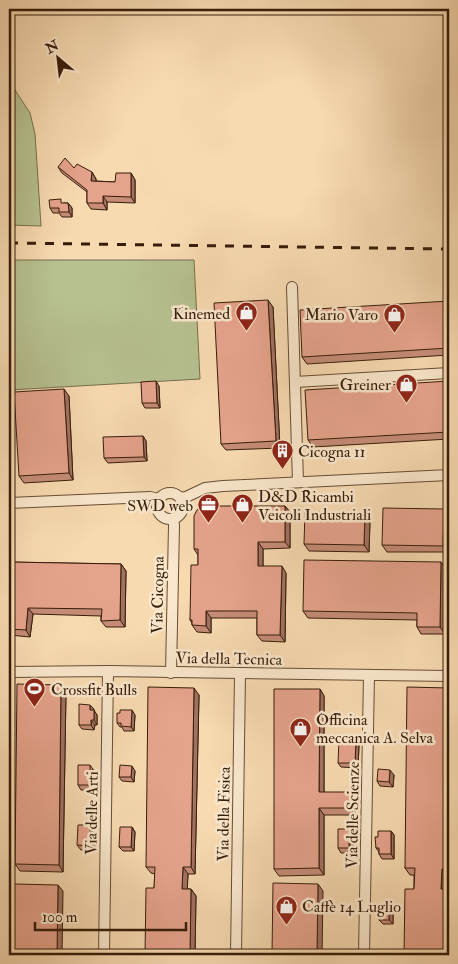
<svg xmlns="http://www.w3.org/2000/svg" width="458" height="964" font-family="'IM FELL Double Pica',serif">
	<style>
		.green { fill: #b7c190; stroke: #766f4d }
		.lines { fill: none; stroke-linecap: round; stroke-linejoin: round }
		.minor-casing { stroke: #664c34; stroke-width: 12 }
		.minor { stroke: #fae7cc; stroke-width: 10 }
		.rail { stroke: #361d0a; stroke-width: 3; stroke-dasharray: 9 9; stroke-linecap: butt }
		.wall { fill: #c68c78; stroke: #361d0a }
		.shaded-wall { fill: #a17262; stroke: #361d0a }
		.building { fill: #e6a38c; stroke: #361d0a }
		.labels { text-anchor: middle; stroke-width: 5; stroke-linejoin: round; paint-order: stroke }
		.poi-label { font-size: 16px; fill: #361d0a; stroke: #fae7cc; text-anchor: start }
		.street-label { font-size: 16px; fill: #361d0a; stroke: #fae7cc }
	</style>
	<rect width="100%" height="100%" fill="#f8dab1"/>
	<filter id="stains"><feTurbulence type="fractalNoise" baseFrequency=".004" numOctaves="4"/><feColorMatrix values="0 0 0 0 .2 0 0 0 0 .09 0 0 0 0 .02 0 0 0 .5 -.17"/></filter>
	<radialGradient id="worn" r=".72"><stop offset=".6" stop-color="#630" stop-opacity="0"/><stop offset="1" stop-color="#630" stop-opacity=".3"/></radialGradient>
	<g class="green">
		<path d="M9,81l21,32 5,21 6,92 -32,-1z"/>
		<path d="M9,260h185l6,119 -191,11z"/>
	</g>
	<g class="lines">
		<defs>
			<g id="minor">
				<path d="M292,287l6,195"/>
				<path d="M295,382l154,-9"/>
				<circle cx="170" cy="506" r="13"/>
				<path d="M180,498l6,-1 19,-9 18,-2 226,-11"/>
				<path d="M9,503l141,-6 9,2"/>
				<path d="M9,672l99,-1 341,5"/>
				<path d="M171,673l3,-148 -1,-7"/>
				<path d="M104,955l4,-284"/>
				<path d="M236,955l4,-281"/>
				<path d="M364,955l5,-280"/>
			</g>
		</defs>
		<use href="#minor" class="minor-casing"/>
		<use href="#minor" class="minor"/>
		<path class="rail" d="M9,243l440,6"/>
	</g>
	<g class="wall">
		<path d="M58,167l16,1 18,4 4,7v2l19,1 16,-9 4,7v23l-28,-1v8l-16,-1 -4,-6v-11l-25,-19z"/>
		<path d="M64,203h4l4,5v9h-10l-3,-4h-6l-3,-5z"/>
		<path d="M449,301v54l-142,9 -5,-7z"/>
		<path d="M273,307l7,141 -54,2 -5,-6z"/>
		<path d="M449,381v58l-136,8 -5,-7z"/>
		<path d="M159,386l1,22h-15l-3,-5z"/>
		<path d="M69,396l4,84 -49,3 -5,-7z"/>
		<path d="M143,436l3,5 1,20 -39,2 -4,-5z"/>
		<path d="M285,506l5,6v36l-27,1v17l23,7 -1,69 -23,-1 -5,-6v-17h-46v15l-14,-1 -5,-7v-2l-2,-3 8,-55v-10l-4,-6z"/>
		<path d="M449,516l-1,36h-61l-5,-7z"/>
		<path d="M370,520l-1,32 -60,-1 -5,-7z"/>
		<path d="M9,562l112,2 5,7 -1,56h-19l-5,-6v-5l-68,-2 -3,23 -21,-2z"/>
		<path d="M441,562l5,7 -1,65h-24l-4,-7v-7l-109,-2 -5,-7z"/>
		<path d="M61,685l5,7 -3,180 -43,-1 -5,-7z"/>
		<path d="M449,688v188h-3v13h-32v-14h-4l-5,-7z"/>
		<path d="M320,689l4,7v96l32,7 -1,16h-31v60l-45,1 -5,-7z"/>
		<path d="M199,695l-4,179h-7l-1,15h4l5,7 -1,59h-50l9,-67 1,-14 -4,-1 -5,-6z"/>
		<path d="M90,705l7,10v10h-2l-1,5 -12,-1 -3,-4z"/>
		<path d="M135,715l-1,16h-10l-2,-4h-2l-3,-4z"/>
		<path d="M356,740l3,5 -1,23 -17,-1 -3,-4z"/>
		<path d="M90,765l7,10v11h-4v4h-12l-3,-5z"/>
		<path d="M135,771l-1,11 -12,-1 -3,-4z"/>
		<path d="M394,775l-1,12 -13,-1 -3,-5z"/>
		<path d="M132,827l3,5 -1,19h-11l-4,-4z"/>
		<path d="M94,830l-1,2 3,4v10h-2v4h-13l-4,-5z"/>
		<path d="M391,831l3,4v24h-12l-3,-5v-2l-3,-4 2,-11z"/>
		<path d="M352,834l3,14h-3v5h-11l-3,-5z"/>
		<path d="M393,913v11h-10l-4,-4z"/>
	</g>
	<g class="shaded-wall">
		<path d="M92,172l4,7 -1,8 -4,-6z"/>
		<path d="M131,173l4,7v23l-4,-6z"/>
		<path d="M103,196l4,6v8l-4,-7z"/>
		<path d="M68,203l4,5v9l-3,-5z"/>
		<path d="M268,300l5,7 7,141 -4,-7z"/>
		<path d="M156,381l3,5 1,22 -3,-5z"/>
		<path d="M64,389l5,7 4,84 -4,-7z"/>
		<path d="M143,436l3,5 1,20 -3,-4z"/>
		<path d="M285,506l5,6v36l-5,-6z"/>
		<path d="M444,509l5,7 -1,36 -5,-6z"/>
		<path d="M365,513l5,7 -1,32 -5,-7z"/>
		<path d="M258,542l5,7v24l-5,-7z"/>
		<path d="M441,562l5,7 -1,65 -5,-7z"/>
		<path d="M121,564l5,7 -1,56 -5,-7z"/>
		<path d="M282,566l4,7 -1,69 -5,-7z"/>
		<path d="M28,608l5,6 -3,23 -4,-7z"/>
		<path d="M206,611l5,7v15l-5,-7z"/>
		<path d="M61,685l5,7 -3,180 -4,-7z"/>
		<path d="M194,688l5,7 -4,179 -4,-7z"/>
		<path d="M320,689l4,7v103l-5,-7z"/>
		<path d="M90,705l4,4v6l-4,-5z"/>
		<path d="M94,710l3,5v10l-3,-5z"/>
		<path d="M132,710l3,5 -1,16 -3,-4z"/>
		<path d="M91,720l4,5 -1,5 -3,-5z"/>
		<path d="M356,740l3,5 -1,23 -3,-5z"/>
		<path d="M132,766l3,5 -1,11 -3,-5z"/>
		<path d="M94,770l3,5v11l-4,-5z"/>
		<path d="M390,770l4,5 -1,12 -4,-5z"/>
		<path d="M90,781l3,5v4l-3,-5z"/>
		<path d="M351,792l5,7 -1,16 -4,-7z"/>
		<path d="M319,808l5,7v60l-5,-7z"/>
		<path d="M90,825l6,11v10l-4,-5 -2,-10z"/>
		<path d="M132,827l3,5 -1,19 -3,-4z"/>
		<path d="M349,829l3,5 3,14 -4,-5z"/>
		<path d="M391,831l3,4v24l-3,-5z"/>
		<path d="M90,841l4,5v4l-4,-4z"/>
		<path d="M349,843l3,5v5l-3,-5z"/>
		<path d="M183,867l5,7 -1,22 -5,-7z"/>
		<path d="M442,869l4,7v20l-5,-7z"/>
		<path d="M318,884l5,7 -1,64h-5z"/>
		<path d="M58,885l5,6 -1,64h-5z"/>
		<path d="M191,889l5,7 -1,59h-5z"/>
		<path d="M389,909l4,4v11l-4,-4z"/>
	</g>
	<g class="building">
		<path d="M65,158l9,10 3,-4 15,8 -1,9 24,1 1,-9h15v24l-28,-1v7h-16v-13l-29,-23z"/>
		<path d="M61,199v4h7l1,9h-10v-4h-9l-1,-8z"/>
		<path d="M268,300l8,141 -55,3 -7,-141z"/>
		<path d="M449,301v47l-147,9 -2,-47z"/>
		<path d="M156,381l1,22h-15l-1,-21z"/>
		<path d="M449,381v51l-141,8 -3,-50z"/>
		<path d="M64,389l5,84 -50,3 -5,-84z"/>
		<path d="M143,436l1,21 -40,1 -1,-21z"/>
		<path d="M208,506h77v36h-27v24h24l-2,69h-23v-24h-51v15l-14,-1v-5h-2l1,-55h7v-16h-4v-33l3,-6 4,-3z"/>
		<path d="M383,508l61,1 -1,37 -61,-1z"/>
		<path d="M305,512l60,1 -1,32 -60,-1z"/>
		<path d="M304,560l137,2 -1,65h-23v-14l-114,-2z"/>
		<path d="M9,562l112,2 -1,56 -19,1 1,-12 -74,-1 -2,22 -17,-1z"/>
		<path d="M17,684l44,1 -2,180 -44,-1z"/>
		<path d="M148,687l46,1 -3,179h-8l-1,22h9l-1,66h-45l1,-67h8l1,-21h-9z"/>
		<path d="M407,687l42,1v181h-7l-1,20h8v66h-45l1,-66h9l1,-21h-10z"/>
		<path d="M274,689h46l-1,103h32v16h-32v60l-45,1z"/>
		<path d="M79,704l11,1v5h4v10h-3v5h-12z"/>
		<path d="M120,710h12l-1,17 -10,-1v-3h-4v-10h3z"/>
		<path d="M339,740h17l-1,23h-17z"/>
		<path d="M78,765h12v5h4l-1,11h-3v4h-12z"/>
		<path d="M120,765l12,1 -1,11h-12z"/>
		<path d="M378,769l12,1 -1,12 -12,-1z"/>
		<path d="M78,825h12v6h3l-1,10h-2v5l-13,-1z"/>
		<path d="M120,827h12l-1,20h-12z"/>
		<path d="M338,829h11l2,14h-2v5h-11z"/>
		<path d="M378,831h13v23h-12v-6h-3l-1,-11h3z"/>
		<path d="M273,883l45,1 -1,71h-45z"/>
		<path d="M14,884l44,1 -1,70h-44z"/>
		<path d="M379,908l10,1v11h-10z"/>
	</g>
	<defs>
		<symbol id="shop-pin" viewBox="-11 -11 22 30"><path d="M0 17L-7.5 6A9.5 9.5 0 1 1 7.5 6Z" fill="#8f2418" stroke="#fae7cc"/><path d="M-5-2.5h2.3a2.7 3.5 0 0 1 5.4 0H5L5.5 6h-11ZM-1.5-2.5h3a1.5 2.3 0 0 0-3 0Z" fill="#fff"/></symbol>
		<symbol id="building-pin" viewBox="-11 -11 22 30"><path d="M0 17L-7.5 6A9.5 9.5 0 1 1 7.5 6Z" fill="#8f2418" stroke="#fae7cc"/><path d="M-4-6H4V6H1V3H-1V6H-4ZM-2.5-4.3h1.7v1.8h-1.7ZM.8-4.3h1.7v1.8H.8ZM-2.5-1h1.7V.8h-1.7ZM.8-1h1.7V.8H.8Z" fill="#fff"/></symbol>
		<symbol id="office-pin" viewBox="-11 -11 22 30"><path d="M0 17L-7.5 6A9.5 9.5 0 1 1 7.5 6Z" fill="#8f2418" stroke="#fae7cc"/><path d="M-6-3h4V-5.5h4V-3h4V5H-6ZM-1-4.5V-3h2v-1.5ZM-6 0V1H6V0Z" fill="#fff"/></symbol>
		<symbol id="stadium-pin" viewBox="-11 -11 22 30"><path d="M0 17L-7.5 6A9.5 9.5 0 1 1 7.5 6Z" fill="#8f2418" stroke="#fae7cc"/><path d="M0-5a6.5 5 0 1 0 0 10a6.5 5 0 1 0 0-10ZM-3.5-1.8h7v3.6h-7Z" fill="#fff"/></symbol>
	</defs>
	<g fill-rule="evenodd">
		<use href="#shop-pin" x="234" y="300" width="25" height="34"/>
		<use href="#shop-pin" x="382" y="302" width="25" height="34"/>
		<use href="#shop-pin" x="394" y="372" width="25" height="34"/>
		<use href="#building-pin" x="270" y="438" width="25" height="34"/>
		<use href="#office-pin" x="196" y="492" width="25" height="34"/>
		<use href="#shop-pin" x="230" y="492" width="25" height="34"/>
		<use href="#stadium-pin" x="22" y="676" width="25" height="34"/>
		<use href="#shop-pin" x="288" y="716" width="25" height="34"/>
		<use href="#shop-pin" x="274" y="894" width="25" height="34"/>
	</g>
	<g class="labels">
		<g class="poi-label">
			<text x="230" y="319" text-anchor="end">Kinemed</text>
			<text x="378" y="320" text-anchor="end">Mario Varo</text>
			<text x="391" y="390" text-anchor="end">Greiner</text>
			<text x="298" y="457">Cicogna 11</text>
			<text x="258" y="502">D&amp;D Ricambi<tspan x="258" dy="18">Veicoli Industriali</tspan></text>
			<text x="193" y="511" text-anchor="end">SWD web</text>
			<text x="51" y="695">Crossfit Bulls</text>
			<text x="316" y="725">Officina<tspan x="316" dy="18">meccanica A. Selva</tspan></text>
			<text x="302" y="912">Caffè 14 Luglio</text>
		</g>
		<g class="street-label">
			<text transform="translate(157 595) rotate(-89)" y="6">Via Cicogna</text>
			<text transform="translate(229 658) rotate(1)" y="6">Via della Tecnica</text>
			<text transform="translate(91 813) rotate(-89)" y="6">Via delle Arti</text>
			<text transform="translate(223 814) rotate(-89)" y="6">Via della Fisica</text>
			<text transform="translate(352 815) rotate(-89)" y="6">Via delle Scienze</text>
		</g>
	</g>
	<rect width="458" height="964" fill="none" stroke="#f8dab1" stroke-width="30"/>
	<rect x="10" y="10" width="438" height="944" fill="none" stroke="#361d0a" stroke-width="2.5"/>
	<rect x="15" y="15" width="428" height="934" fill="none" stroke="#361d0a"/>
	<g transform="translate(58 58) rotate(332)" stroke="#fae7cc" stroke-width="4" paint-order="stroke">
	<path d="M0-4L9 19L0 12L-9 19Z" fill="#361d0a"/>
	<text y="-8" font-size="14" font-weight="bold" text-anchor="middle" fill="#361d0a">N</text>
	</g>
	<path d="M35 922v8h151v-8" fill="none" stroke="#361d0a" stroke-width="2.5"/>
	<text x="42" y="922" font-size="15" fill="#361d0a" stroke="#fae7cc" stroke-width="4" paint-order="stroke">100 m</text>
	<rect width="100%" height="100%" filter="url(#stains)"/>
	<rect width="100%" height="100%" fill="url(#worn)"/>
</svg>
